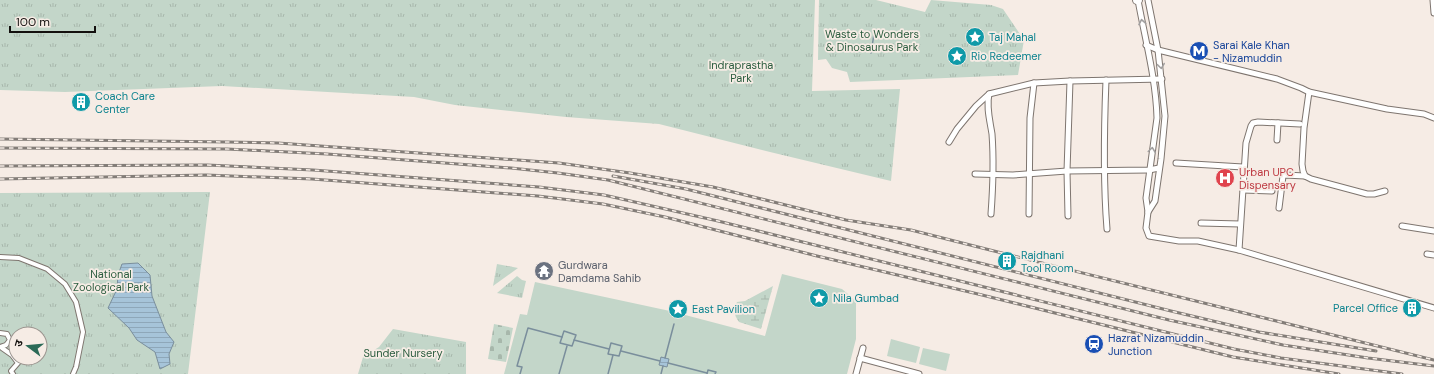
<svg xmlns="http://www.w3.org/2000/svg" width="1434" height="374" font-family="'DM Sans','Noto Sans Devanagari',sans-serif">
	<style>
		.green { fill: #c3d6c9 }
		.wetland { fill: url(#wetland-marsh) }
		.cemetery { fill: url(#cemetery-stones) }
		.park { fill: url(#park-tufts); fill-rule: evenodd }
		.water { fill: url(#water-rules); stroke: #7a8e9c }
		.lines { fill: none; stroke-linecap: round; stroke-linejoin: round }
		.stream { stroke: #7a8e9c; stroke-width: 1.5 }
		.pedestrian-casing { stroke: #7e756f; stroke-width: 6 }
		.minor-casing { stroke: #7e756f; stroke-width: 7 }
		.primary-casing { stroke: #7e756f; stroke-width: 10 }
		.pedestrian { stroke: #fff; stroke-width: 4 }
		.minor { stroke: #fff; stroke-width: 5 }
		.primary { stroke: #fff; stroke-width: 8 }
		.rail-casing { stroke: #837d78; stroke-width: 3 }
		.rail { stroke: #f6ece5; stroke-width: 1.5; stroke-dasharray: 4.5; stroke-linecap: butt }
		.oneway { stroke: #a19f9f }
		.labels { text-anchor: middle; stroke-width: 3.5; stroke-linejoin: round; paint-order: stroke }
		.park-label { font-size: 11px; fill: #2a5c3e; stroke: #f6ece5 }
		.culture-label { font-size: 11px; fill: #0d838f; stroke: #f6ece5; text-anchor: start }
		.transit-label { font-size: 11px; fill: #164399; stroke: #f6ece5; text-anchor: start }
		.health-label { font-size: 11px; fill: #be3a42; stroke: #f6ece5; text-anchor: start }
		.worship-label { font-size: 11px; fill: #5b616d; stroke: #f6ece5; text-anchor: start }
	</style>
	<defs>
		<pattern id="wetland-marsh" width="20" height="14" patternUnits="userSpaceOnUse"><rect width="20" height="14" fill="#c3d6c9"/><path d="M1 5h8M5 5V1M11 12h8M15 12V8" fill="none" stroke="#a7b7ab"/></pattern>
		<pattern id="cemetery-stones" width="16" height="16" patternUnits="userSpaceOnUse"><rect width="16" height="16" fill="#c3d6c9"/><path d="M2 7V4a2 2 0 0 1 4 0v3zM10 15v-3a2 2 0 0 1 4 0v3z" fill="#a7b7ab"/></pattern>
		<pattern id="park-tufts" width="24" height="20" patternUnits="userSpaceOnUse"><rect width="24" height="20" fill="#c3d6c9"/><path d="M3 7l-1-3M5 7V3M7 7l1-3M15 17l-1-3M17 17v-4M19 17l1-3" fill="none" stroke="#a7b7ab"/></pattern>
		<pattern id="water-rules" width="6" height="5" patternUnits="userSpaceOnUse"><rect width="6" height="5" fill="#a6c4d9"/><path d="M0 2.5h6" fill="none" stroke="#8ea7b9"/></pattern>
	</defs>
	<rect width="100%" height="100%" fill="#f6ece5"/>
	<g class="green">
		<path d="M782,274l60,15 14,12v38l-9,35h-343l16,-60 7,1 8,-33 135,29 95,25z"/>
		<path d="M891,339l29,8 -4,16 -29,-7z"/>
		<path d="M923,348l27,6 -4,17 -27,-7z"/>
	</g>
	<path class="wetland" d="M773,286l-12,43 -22,-7c-5,-7 -6,-12 -2,-20l8,-1z"/>
	<path class="cemetery" d="M494,324l19,4 -7,34 -18,-3z"/>
	<g class="park">
		<path d="M0,0h815l-3,91 88,-2 -9,92 -121,-29 -111,-28 -93,-7 -111,-12 -41,-8 -192,-11 -157,6 -65,-2z"/>
		<path d="M819,0h57l49,12 6,-12 60,5 12,4 21,31 -6,35 -168,7 -3,-10 -15,-4 -6,-9 -8,1z"/>
		<path d="M210,192l-22,182h-188v-181zM16,334h24v24h-24z"/>
		<path d="M497,264l21,4 -25,18z"/>
		<path d="M517,276l5,4 4,1 -4,17 -25,-5z"/>
		<path d="M393,329l73,13v32h-108l5,-17 16,-10z"/>
	</g>
	<g class="water">
		<path d="M138,263l12,12 2,21 14,36 8,10 -5,12 1,10 -10,5 -5,-17 -18,-12 -8,-12 -21,-20 9,-19 1,-14 4,-11z"/>
		<path d="M661,357l8,2 -2,8 -8,-2z"/>
	</g>
	<g class="lines">
		<g class="stream">
			<path d="M871,53l3,-19"/>
			<path d="M564,331l12,4 -4,11 -12,-3z"/>
			<path d="M574,340l35,9"/>
			<path d="M611,343l11,3 -3,10 -11,-2z"/>
			<path d="M621,351l39,10"/>
			<path d="M665,358l9,-34"/>
			<path d="M668,363l39,10"/>
			<path d="M520,374l2,-7 -5,-1 11,-38 34,9"/>
			<path d="M559,374l8,-28"/>
			<path d="M608,374l5,-19"/>
			<path d="M661,374l2,-8"/>
			<path d="M707,374l1,-4 8,2 -1,2"/>
		</g>
		<defs>
			<g id="pedestrian">
				<path d="M0,257l19,1 28,11 18,15 11,18 7,30 -7,35 -3,7"/>
				<path d="M0,333l7,1 3,6 -4,5 -6,2"/>
				<path d="M2,348l10,7 6,8 -7,8 2,3"/>
			</g>
			<g id="minor">
				<path d="M1138,0c7,39 18,79 19,118l-11,80 2,14 -2,16 3,8 30,5h19l41,9 195,58"/>
				<path d="M1148,0l10,50 7,66 -4,43 -6,42 -7,11"/>
				<path d="M1433,0l1,13"/>
				<path d="M1146,45l12,5 119,29 24,9 8,4 78,17 37,5 10,4"/>
				<path d="M1106,80c-2,50 -3,100 1,149"/>
				<path d="M1309,92l-5,36 -2,36 1,7 2,5 6,3 56,15h7l11,-3"/>
				<path d="M989,94c-3,13 1,27 3,40 2,27 1,53 -1,80"/>
				<path d="M1277,140l1,-17"/>
				<path d="M949,142l8,-13 19,-23 13,-12 45,-11 36,-2 92,-2"/>
				<path d="M1176,163l67,4"/>
				<path d="M975,174l38,1 54,-4 82,-1 10,-2"/>
				<path d="M1243,190l29,1"/>
				<path d="M1279,208l4,-32 2,-1 20,1"/>
				<path d="M1029,214l1,-96 4,-35"/>
				<path d="M1068,216l-1,-45 3,-90"/>
				<path d="M1201,223l39,1"/>
				<path d="M1402,226l32,5"/>
				<path d="M1239,250l7,-107 5,-17 2,-3 5,-1 42,2"/>
				<path d="M1427,254l7,1"/>
				<path d="M860,358l59,16"/>
				<path d="M856,374l7,-26"/>
			</g>
			<path id="primary" d="M1137,0h1"/>
		</defs>
		<use href="#pedestrian" class="pedestrian-casing"/>
		<use href="#minor" class="minor-casing"/>
		<use href="#primary" class="primary-casing"/>
		<use href="#pedestrian" class="pedestrian"/>
		<use href="#minor" class="minor"/>
		<use href="#primary" class="primary"/>
		<defs>
			<g id="rail">
				<path d="M0,139l227,3 51,1 281,20 71,10 83,14 133,33 65,10 79,20 444,110"/>
				<path d="M0,148l227,1 100,5 184,14 47,5 50,7 561,140 114,25 85,13 66,8"/>
				<path d="M0,166l207,-1 106,5 226,17 65,8 114,26 516,128 47,9 121,16"/>
				<path d="M613,176l73,13 485,122 88,21 117,19"/>
				<path d="M0,179l206,-4 106,4 226,17 65,8 62,13 152,39 161,38 255,63 106,17"/>
			</g>
		</defs>
		<use href="#rail" class="rail-casing"/>
		<use href="#rail" class="rail"/>
	</g>
	<defs><path id="oneway-chevron" d="M-2-3.5L2.5 0L-2 3.5" fill="none" stroke-width="1.6" stroke-linecap="round" stroke-linejoin="round"/></defs>
	<g class="oneway">
		<use href="#oneway-chevron" transform="translate(1142 22) rotate(-101)"/>
		<use href="#oneway-chevron" transform="translate(1161 66) rotate(82)"/>
		<use href="#oneway-chevron" transform="translate(1152 150) rotate(-82)"/>
	</g>
	<defs>
		<symbol id="sight-disc" viewBox="-11 -11 22 22"><circle r="9.5" fill="#0f9aa8" stroke="#f6ece5"/><path d="M0-6L1.8-2.2L6-1.7L2.9 1.2L3.7 5.4L0 3.3L-3.7 5.4L-2.9 1.2L-6-1.7L-1.8-2.2Z" fill="#fff"/></symbol>
		<symbol id="metro-disc" viewBox="-11 -11 22 22"><circle r="9.5" fill="#1a4fb4" stroke="#f6ece5"/><path d="M-5.5 5V-5H-3L0 0L3-5H5.5V5H3V-.5L0 4L-3-.5V5Z" fill="#fff"/></symbol>
		<symbol id="building-disc" viewBox="-11 -11 22 22"><circle r="9.5" fill="#0f9aa8" stroke="#f6ece5"/><path d="M-4-6H4V6H1V3H-1V6H-4ZM-2.5-4.3h1.7v1.8h-1.7ZM.8-4.3h1.7v1.8H.8ZM-2.5-1h1.7V.8h-1.7ZM.8-1h1.7V.8H.8Z" fill="#fff"/></symbol>
		<symbol id="hospital-disc" viewBox="-11 -11 22 22"><circle r="9.5" fill="#e0444e" stroke="#f6ece5"/><path d="M-5-5h3v3.5h4V-5h3V5h-3V1.5h-4V5h-3Z" fill="#fff"/></symbol>
		<symbol id="temple-disc" viewBox="-11 -11 22 22"><circle r="9.5" fill="#6b7280" stroke="#f6ece5"/><path d="M0-6L5-2H3V0L6.5 2.5H4V6H1.5V3h-3V6H-4V2.5H-6.5L-3 0V-2H-5Z" fill="#fff"/></symbol>
		<symbol id="station-disc" viewBox="-11 -11 22 22"><circle r="9.5" fill="#1a4fb4" stroke="#f6ece5"/><path d="M-3-6H3Q5-6 5-4V2Q5 4 3 4L4.5 6H3L1.5 4h-3L-3 6H-4.5L-3 4Q-5 4-5 2V-4Q-5-6-3-6ZM-3.5-4v3h7v-3ZM-3.5 1v1.5H-2V1ZM2 1v1.5H3.5V1Z" fill="#fff"/></symbol>
	</defs>
	<g fill-rule="evenodd">
		<use href="#sight-disc" x="964" y="26" width="22" height="22"/>
		<use href="#metro-disc" x="1188" y="40" width="22" height="22"/>
		<use href="#sight-disc" x="946" y="45" width="22" height="22"/>
		<use href="#building-disc" x="70" y="91" width="22" height="22"/>
		<use href="#hospital-disc" x="1214" y="167" width="22" height="22"/>
		<use href="#building-disc" x="996" y="250" width="22" height="22"/>
		<use href="#temple-disc" x="533" y="260" width="22" height="22"/>
		<use href="#sight-disc" x="808" y="287" width="22" height="22"/>
		<use href="#building-disc" x="1401" y="297" width="22" height="22"/>
		<use href="#sight-disc" x="667" y="298" width="22" height="22"/>
		<use href="#station-disc" x="1083" y="333" width="22" height="22"/>
	</g>
	<g class="labels">
		<g class="park-label">
			<text x="872" y="38">Waste to Wonders<tspan x="872" dy="13">&amp; Dinosaurus Park</tspan></text>
			<text x="741" y="69">Indraprastha<tspan x="741" dy="13">Park</tspan></text>
			<text x="111" y="278">National<tspan x="111" dy="13">Zoological Park</tspan></text>
			<text x="403" y="357">Sunder Nursery</text>
		</g>
		<g class="culture-label">
			<text x="989" y="41">Taj Mahal</text>
			<text x="971" y="60">Rio Redeemer</text>
			<text x="95" y="100">Coach Care<tspan x="95" dy="13">Center</tspan></text>
			<text x="1021" y="259">Rajdhani<tspan x="1021" dy="13">Tool Room</tspan></text>
			<text x="833" y="302">Nila Gumbad</text>
			<text x="1398" y="312" text-anchor="end">Parcel Office</text>
			<text x="692" y="313">East Pavilion</text>
		</g>
		<g class="transit-label">
			<text x="1213" y="49">Sarai Kale Khan<tspan x="1213" dy="13">- Nizamuddin</tspan></text>
			<text x="1108" y="342">Hazrat Nizamuddin<tspan x="1108" dy="13">Junction</tspan></text>
		</g>
		<g class="health-label">
			<text x="1239" y="176">Urban UPC<tspan x="1239" dy="13">Dispensary</tspan></text>
		</g>
		<g class="worship-label">
			<text x="558" y="269">Gurdwara<tspan x="558" dy="13">Damdama Sahib</tspan></text>
		</g>
	</g>
	<g transform="translate(28 346) rotate(286)"><circle r="19" fill="#f6ece5" stroke="#9b948f"/>
	<path d="M0-3L7 15L0 10L-7 15Z" fill="#2b6a57"/>
	<text y="-6" font-size="11" font-weight="bold" text-anchor="middle" fill="#13100e">उ</text>
	</g>
	<path d="M10 26v6h85v-6" fill="none" stroke="#13100e" stroke-width="2"/>
	<text x="16" y="26" font-size="12" fill="#13100e" stroke="#f6ece5" stroke-width="3" paint-order="stroke">100 m</text>
</svg>
